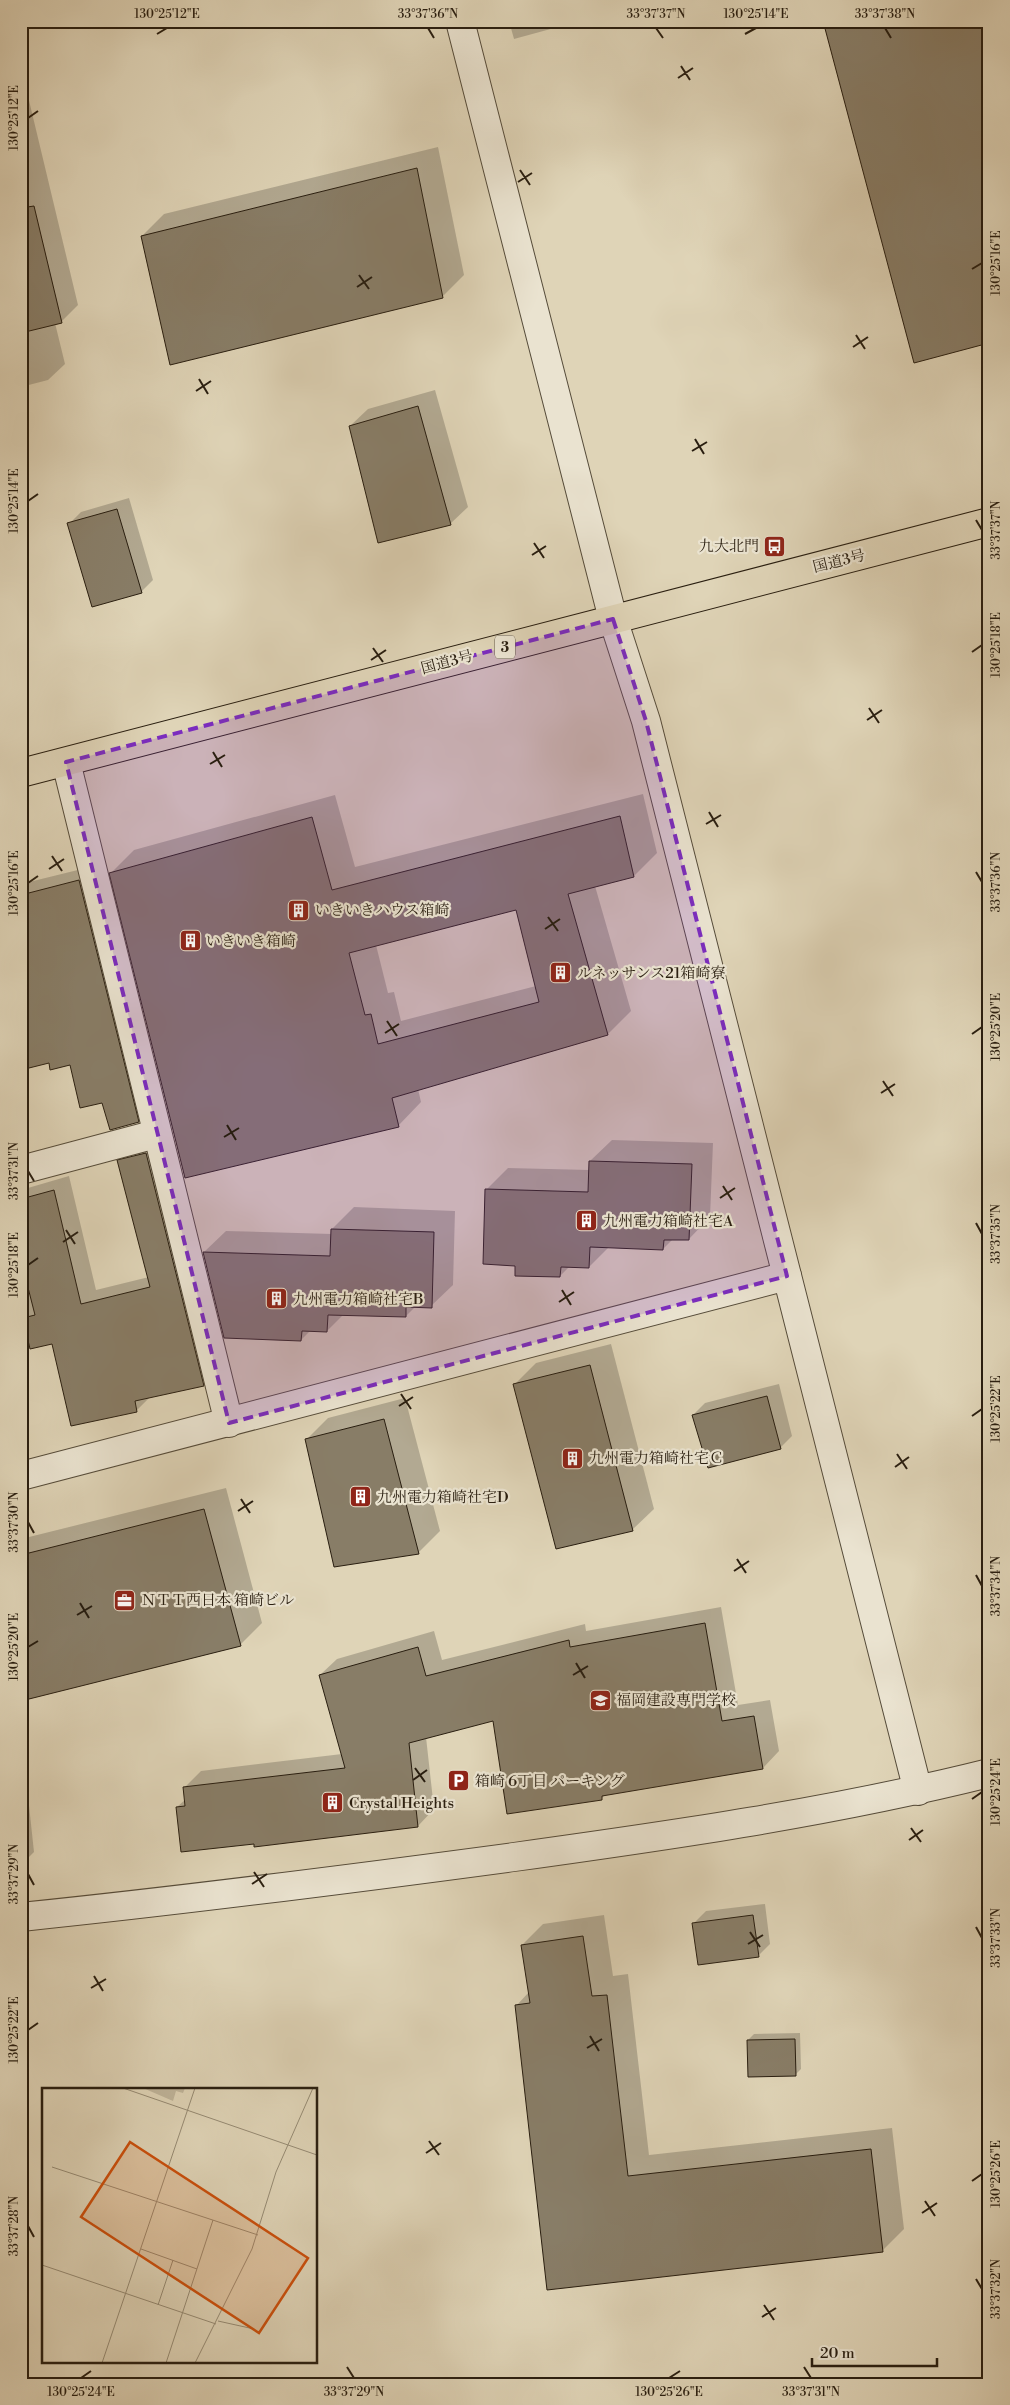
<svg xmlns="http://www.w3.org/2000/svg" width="1010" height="2405" font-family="'Libre Bodoni','Noto Serif JP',serif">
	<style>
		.shadow { fill: #0003; fill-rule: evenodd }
		.building { fill: #887d67; stroke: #291e10; fill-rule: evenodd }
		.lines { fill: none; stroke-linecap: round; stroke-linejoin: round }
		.minor-casing { stroke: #564c3a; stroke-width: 30 }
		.highway-casing { stroke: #291e10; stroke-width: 30 }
		.minor { stroke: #eae3d0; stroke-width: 28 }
		.highway { stroke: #dfd4b7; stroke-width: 28 }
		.marked { fill: #7b2cbf; fill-opacity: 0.2; stroke: #7b2cbf; stroke-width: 4; stroke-dasharray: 10 6; stroke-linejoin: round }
		.ticks { fill: none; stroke: #291e10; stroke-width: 2 }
		.labels { text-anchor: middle; stroke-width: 4.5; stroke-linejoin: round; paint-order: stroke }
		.shield { fill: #eae3d0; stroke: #63594a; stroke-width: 1 }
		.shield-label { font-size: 14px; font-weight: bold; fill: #291e10 }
		.poi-label { font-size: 15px; fill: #291e10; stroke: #eae3d0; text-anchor: start }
		.street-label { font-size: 15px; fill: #291e10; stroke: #eae3d0 }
		.inset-road { fill: none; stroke: #968b74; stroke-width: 1 }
		.view { fill: #cb500d; fill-opacity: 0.15; stroke: #cb500d; stroke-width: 2.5 }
		.inset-edge { fill: none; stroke: #291e10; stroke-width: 2.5 }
		.neatline { fill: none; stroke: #291e10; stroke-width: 2 }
		.ticks-label { font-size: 12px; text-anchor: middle; fill: #291e10 }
	</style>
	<rect width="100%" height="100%" fill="#dfd4b7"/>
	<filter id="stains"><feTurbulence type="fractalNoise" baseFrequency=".004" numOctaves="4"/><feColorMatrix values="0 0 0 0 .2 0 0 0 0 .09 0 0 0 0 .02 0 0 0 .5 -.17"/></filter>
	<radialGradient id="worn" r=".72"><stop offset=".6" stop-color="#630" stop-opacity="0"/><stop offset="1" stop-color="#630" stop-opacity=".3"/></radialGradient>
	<g class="shadow">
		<path d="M509,21h71l-66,18z"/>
		<path d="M21,67l57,238 -17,17 -6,1 10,41 -17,16 -27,7z"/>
		<path d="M438,147l26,128 -22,22 -300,-61 22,-22z"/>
		<path d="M435,390l33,117 -18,17 -100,-98 18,-17z"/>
		<path d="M129,498l24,82 -12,12 -72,-68 12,-12z"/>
		<path d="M643,794l14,59 -23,23 -39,10 36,125 -23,23 -190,55 3,13 -23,24 -287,-253 23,-23 201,-55 20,72zM517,909l19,77 -135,35 -7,-29 -6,1 -12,-48z"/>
		<path d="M94,866l59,240 -15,15 -35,-20 -32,-37 -21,-2 -29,7v-185z"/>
		<path d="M161,1138l57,232 -15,15 -52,11 -14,14 -84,-68 -22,6 -10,-45v-113l48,-14 27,114 53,-13 -30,-116 15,-15z"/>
		<path d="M612,1140l101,3 -3,74 -21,22h-16l-10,10 -54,-2 -20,20 -19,-1 -10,10 -43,-12 -30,-75 21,-21 82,2v-9z"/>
		<path d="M354,1207l101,4 -2,74 -22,21h-15l-10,10 -62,-2 -17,17 -16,-1 -10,10 -97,-88 22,-21 106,3v-5z"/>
		<path d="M611,1344l43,165 -22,21 -117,-146 21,-21z"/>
		<path d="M779,1384l13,52 -12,12 -87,-33 12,-12z"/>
		<path d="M405,1398l35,133 -22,22 -112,-113 22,-22z"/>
		<path d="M226,1488l36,135 -22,22 -219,55v-161z"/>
		<path d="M721,1607l17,98 32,-5 9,51 -16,17 -157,26 -4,4 -107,-78 -69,17 8,72 -16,17 -162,19 -1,-3 -78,-35 9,-8 -2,-11 17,-17 141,-17 -22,-79 17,-16 97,-28 8,29 143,-36 1,7z"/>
		<path d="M28,1796l6,56 -13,13v-68z"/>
		<path d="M765,1904l5,40 -12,12 -64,-33 12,-12z"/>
		<path d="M604,1915l9,61 15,-2 21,181 243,-27 12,101 -21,21 -335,38 -32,-282 13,-14 -7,-47 21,-21z"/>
		<path d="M800,2033l1,36 -6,6 -47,-35 6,-6z"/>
	</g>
	<g class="building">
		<path d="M823,21h166v322l-75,20z"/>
		<path d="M417,168l26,130 -273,67 -29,-129z"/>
		<path d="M34,206l28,117 -41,10v-125z"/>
		<path d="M418,406l33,119 -73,18 -29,-117z"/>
		<path d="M117,509l25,84 -50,14 -25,-84z"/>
		<path d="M620,816l14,61 -66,17 40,141 -216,63 7,29 -214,51 -76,-305 203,-56 20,73zM516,910l23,92 -161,42 -7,-30 -6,1 -16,-62z"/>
		<path d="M79,880l60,242 -29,8 -8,-27 -22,5 -10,-43 -20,5 -1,-7 -28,7v-175z"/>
		<path d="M146,1153l58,233 -69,15 2,11 -66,14 -19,-82 -22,5 -7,-31 12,-3 -14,-55v-61l33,-9 27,114 69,-17 -33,-127z"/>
		<path d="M589,1161l103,3 -3,76h-25l-1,10 -73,-3 -1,21 -28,-1 -1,10 -45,-1v-10l-32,-2 2,-75 103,3z"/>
		<path d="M331,1229l103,3 -2,76 -26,-1v10l-78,-2 -1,17 -25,-1 -1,10 -77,-3 -21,-86 127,4z"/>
		<path d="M590,1365l43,166 -77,18 -43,-165z"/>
		<path d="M767,1396l14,53 -73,19 -16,-53z"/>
		<path d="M384,1419l35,135 -85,13 -29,-128z"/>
		<path d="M204,1509l37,137 -220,55v-146z"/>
		<path d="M705,1623l17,98 32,-5 9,53 -161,27v4l-95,14 -14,-93 -84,22 9,84 -164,20v-3l-73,8 -5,-45 9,-1 -2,-19 162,-19 -26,-93 99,-28 8,29 143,-36 1,7z"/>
		<path d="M753,1915l6,42 -61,8 -6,-42z"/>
		<path d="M583,1936l9,60 15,-1 21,181 243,-27 12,103 -336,38 -32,-285 15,-2 -9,-58z"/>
		<path d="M795,2039l1,37 -48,1 -1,-37z"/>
	</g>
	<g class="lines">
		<defs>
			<g id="minor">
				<path d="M460,21l153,598 33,102 272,1070"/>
				<path d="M66,762l163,661"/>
				<path d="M21,1170l135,-36"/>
				<path d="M21,1476l766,-200"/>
				<path d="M21,1917c165,-17 329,-38 493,-60 159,-22 319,-45 475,-84"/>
			</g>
			<path id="highway" d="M21,773l968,-251"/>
		</defs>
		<use href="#minor" class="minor-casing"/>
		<use href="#highway" class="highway-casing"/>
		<use href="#minor" class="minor"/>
		<use href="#highway" class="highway"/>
	</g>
	<path class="marked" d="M613,619l33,102 141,555 -558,147 -163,-661z"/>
	<path class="ticks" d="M428,28l6,10M656,28l7,10M885,28l6,10M157,34l10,-6M745,34l11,-6M681,66l9,14M678,78l15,-10M28,118l10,-7M520,170l10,15M518,182l14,-9M972,269l10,-6M359,275l10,14M357,287l15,-10M856,335l9,14M853,347l15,-10M199,379l9,15M196,391l15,-10M695,439l9,15M692,451l15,-9M28,501l10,-7M976,520l6,10M534,543l10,15M532,555l14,-9M373,648l10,14M972,652l10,-7M371,660l15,-10M869,708l10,15M867,720l15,-10M213,752l9,15M210,764l15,-9M709,812l9,15M706,824l15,-9M52,856l10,15M49,869l15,-10M976,872l6,10M28,883l10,-7M548,917l10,14M545,929l15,-10M387,1021l10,15M385,1033l14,-9M972,1034l10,-7M883,1081l10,15M881,1093l14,-9M227,1125l9,15M224,1137l15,-9M28,1171l6,10M723,1186l9,14M720,1198l15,-10M976,1223l6,11M66,1230l9,14M63,1242l15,-10M28,1265l10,-7M562,1290l9,15M559,1302l15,-10M401,1394l10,15M399,1406l14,-9M972,1416l10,-7M897,1454l10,15M895,1467l14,-10M241,1499l9,14M238,1511l15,-10M28,1522l6,11M737,1559l9,14M734,1571l15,-10M976,1575l6,11M80,1603l9,15M77,1615l15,-9M28,1647l10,-6M576,1663l9,15M573,1675l15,-9M415,1768l10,14M413,1780l14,-10M972,1799l10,-7M911,1828l10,14M909,1840l14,-10M254,1872l10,15M28,1874l6,11M252,1884l15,-10M976,1927l6,11M750,1932l10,15M748,1944l15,-9M94,1976l9,15M91,1988l15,-9M28,2030l10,-7M590,2036l9,15M587,2048l15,-9M429,2141l10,14M426,2153l15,-10M972,2181l10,-7M925,2201l10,15M922,2213l15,-10M28,2226l6,11M976,2279l6,10M764,2305l10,15M762,2317l14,-9M347,2367l7,11M804,2367l7,11M81,2378l10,-7M669,2378l11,-7"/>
	<defs>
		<symbol id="bus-square" viewBox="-11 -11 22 22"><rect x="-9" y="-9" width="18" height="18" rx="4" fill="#8f2418" stroke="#eae3d0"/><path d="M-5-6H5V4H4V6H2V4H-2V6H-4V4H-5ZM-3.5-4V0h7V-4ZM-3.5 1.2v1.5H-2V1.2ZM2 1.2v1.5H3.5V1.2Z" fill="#fff"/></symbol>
		<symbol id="building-square" viewBox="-11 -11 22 22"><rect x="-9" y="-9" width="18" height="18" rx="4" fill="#8f2418" stroke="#eae3d0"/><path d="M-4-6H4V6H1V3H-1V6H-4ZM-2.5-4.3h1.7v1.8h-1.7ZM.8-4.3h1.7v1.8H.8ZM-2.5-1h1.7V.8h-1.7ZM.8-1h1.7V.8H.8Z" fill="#fff"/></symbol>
		<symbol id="office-square" viewBox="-11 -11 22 22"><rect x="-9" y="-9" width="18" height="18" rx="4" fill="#8f2418" stroke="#eae3d0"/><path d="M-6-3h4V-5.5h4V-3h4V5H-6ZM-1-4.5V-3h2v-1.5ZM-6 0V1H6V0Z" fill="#fff"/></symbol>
		<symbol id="university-square" viewBox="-11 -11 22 22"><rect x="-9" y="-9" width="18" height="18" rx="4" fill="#8f2418" stroke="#eae3d0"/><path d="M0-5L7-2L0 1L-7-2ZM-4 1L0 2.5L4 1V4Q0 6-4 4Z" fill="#fff"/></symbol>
		<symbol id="parking-square" viewBox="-11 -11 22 22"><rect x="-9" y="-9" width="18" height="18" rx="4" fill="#8f2418" stroke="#eae3d0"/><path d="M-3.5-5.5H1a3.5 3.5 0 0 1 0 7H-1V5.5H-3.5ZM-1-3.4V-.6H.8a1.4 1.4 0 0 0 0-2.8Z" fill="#fff"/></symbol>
	</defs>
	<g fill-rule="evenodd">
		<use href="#bus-square" x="762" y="534" width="25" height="25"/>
		<use href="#building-square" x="286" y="898" width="25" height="25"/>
		<use href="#building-square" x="178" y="928" width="25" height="25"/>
		<use href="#building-square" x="548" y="960" width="25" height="25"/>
		<use href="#building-square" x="574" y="1208" width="25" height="25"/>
		<use href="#building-square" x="264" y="1286" width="25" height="25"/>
		<use href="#building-square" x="560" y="1446" width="25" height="25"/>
		<use href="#building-square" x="348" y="1484" width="25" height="25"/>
		<use href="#office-square" x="112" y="1588" width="25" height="25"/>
		<use href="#university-square" x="588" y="1688" width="25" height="25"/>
		<use href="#parking-square" x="446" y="1768" width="25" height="25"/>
		<use href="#building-square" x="320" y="1790" width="25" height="25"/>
	</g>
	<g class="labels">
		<rect class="shield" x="495" y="635.5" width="20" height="23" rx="4"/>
		<g class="shield-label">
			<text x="505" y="652">3</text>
		</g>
		<g class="poi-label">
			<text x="759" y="551" text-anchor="end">九大北門</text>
			<text x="315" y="915">いきいきハウス箱崎</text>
			<text x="206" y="946">いきいき箱崎</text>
			<text x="577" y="978">ルネッサンス21箱崎寮</text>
			<text x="603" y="1226">九州電力箱崎社宅A</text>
			<text x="293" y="1304">九州電力箱崎社宅B</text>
			<text x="589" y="1463">九州電力箱崎社宅Ｃ</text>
			<text x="377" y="1502">九州電力箱崎社宅D</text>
			<text x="141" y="1605">ＮＴＴ西日本 箱崎ビル</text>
			<text x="616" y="1705">福岡建設専門学校</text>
			<text x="475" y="1786">箱崎 6丁目 パーキング</text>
			<text x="349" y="1808">Crystal Heights</text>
		</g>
		<g class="street-label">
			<text transform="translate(839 561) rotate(-14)" y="5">国道3号</text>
			<text transform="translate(447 662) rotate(-15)" y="5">国道3号</text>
		</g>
	</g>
	<g transform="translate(42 2088)">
		<rect width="275" height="275" fill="#dfd4b7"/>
		<path d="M143,0l-2,5 -7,-2 -3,10 -30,-13z" fill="#c0b59b"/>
		<path class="inset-road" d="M81,0l194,67M10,79l206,68M99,161l56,20M0,177l174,59M116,217l15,-45M176,233l36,8M60,275l93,-275M124,275l47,-143M153,275l57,-114 24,-77 37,-84"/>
		<path class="view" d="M88,54l178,116 -49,75 -178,-116z"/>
		<rect width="275" height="275" class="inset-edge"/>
	</g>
	<rect width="1010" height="2405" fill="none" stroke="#dfd4b7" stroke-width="55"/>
	<path d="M812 2358v8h125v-8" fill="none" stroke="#291e10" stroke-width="2.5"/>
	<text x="820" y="2358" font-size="15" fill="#291e10" stroke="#eae3d0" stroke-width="4" paint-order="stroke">20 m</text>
	<rect x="28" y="28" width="954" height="2350" class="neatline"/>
	<g class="ticks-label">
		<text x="167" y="18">130°25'12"E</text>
		<text x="428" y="18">33°37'36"N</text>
		<text x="656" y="18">33°37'37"N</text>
		<text x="756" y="18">130°25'14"E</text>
		<text x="885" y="18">33°37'38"N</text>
		<text transform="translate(14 118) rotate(-90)" y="4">130°25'12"E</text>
		<text transform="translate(996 263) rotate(-90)" y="4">130°25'16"E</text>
		<text transform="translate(14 501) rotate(-90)" y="4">130°25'14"E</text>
		<text transform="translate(996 530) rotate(-90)" y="4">33°37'37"N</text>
		<text transform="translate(996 645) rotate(-90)" y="4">130°25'18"E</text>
		<text transform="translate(996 882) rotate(-90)" y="4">33°37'36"N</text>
		<text transform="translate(14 883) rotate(-90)" y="4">130°25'16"E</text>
		<text transform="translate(996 1027) rotate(-90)" y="4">130°25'20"E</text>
		<text transform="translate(14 1171) rotate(-90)" y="4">33°37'31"N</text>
		<text transform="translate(996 1234) rotate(-90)" y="4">33°37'35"N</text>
		<text transform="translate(14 1265) rotate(-90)" y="4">130°25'18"E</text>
		<text transform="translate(996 1409) rotate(-90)" y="4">130°25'22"E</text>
		<text transform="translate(14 1522) rotate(-90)" y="4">33°37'30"N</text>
		<text transform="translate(996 1586) rotate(-90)" y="4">33°37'34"N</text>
		<text transform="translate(14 1647) rotate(-90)" y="4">130°25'20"E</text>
		<text transform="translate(996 1792) rotate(-90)" y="4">130°25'24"E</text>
		<text transform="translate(14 1874) rotate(-90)" y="4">33°37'29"N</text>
		<text transform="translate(996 1938) rotate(-90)" y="4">33°37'33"N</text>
		<text transform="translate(14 2030) rotate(-90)" y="4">130°25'22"E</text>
		<text transform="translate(996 2174) rotate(-90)" y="4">130°25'26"E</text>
		<text transform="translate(14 2226) rotate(-90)" y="4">33°37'28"N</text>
		<text transform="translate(996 2289) rotate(-90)" y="4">33°37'32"N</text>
		<text x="81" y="2396">130°25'24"E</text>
		<text x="354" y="2396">33°37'29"N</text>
		<text x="669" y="2396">130°25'26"E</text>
		<text x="811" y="2396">33°37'31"N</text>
	</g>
	<rect width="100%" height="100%" filter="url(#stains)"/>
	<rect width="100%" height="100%" fill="url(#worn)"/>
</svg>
